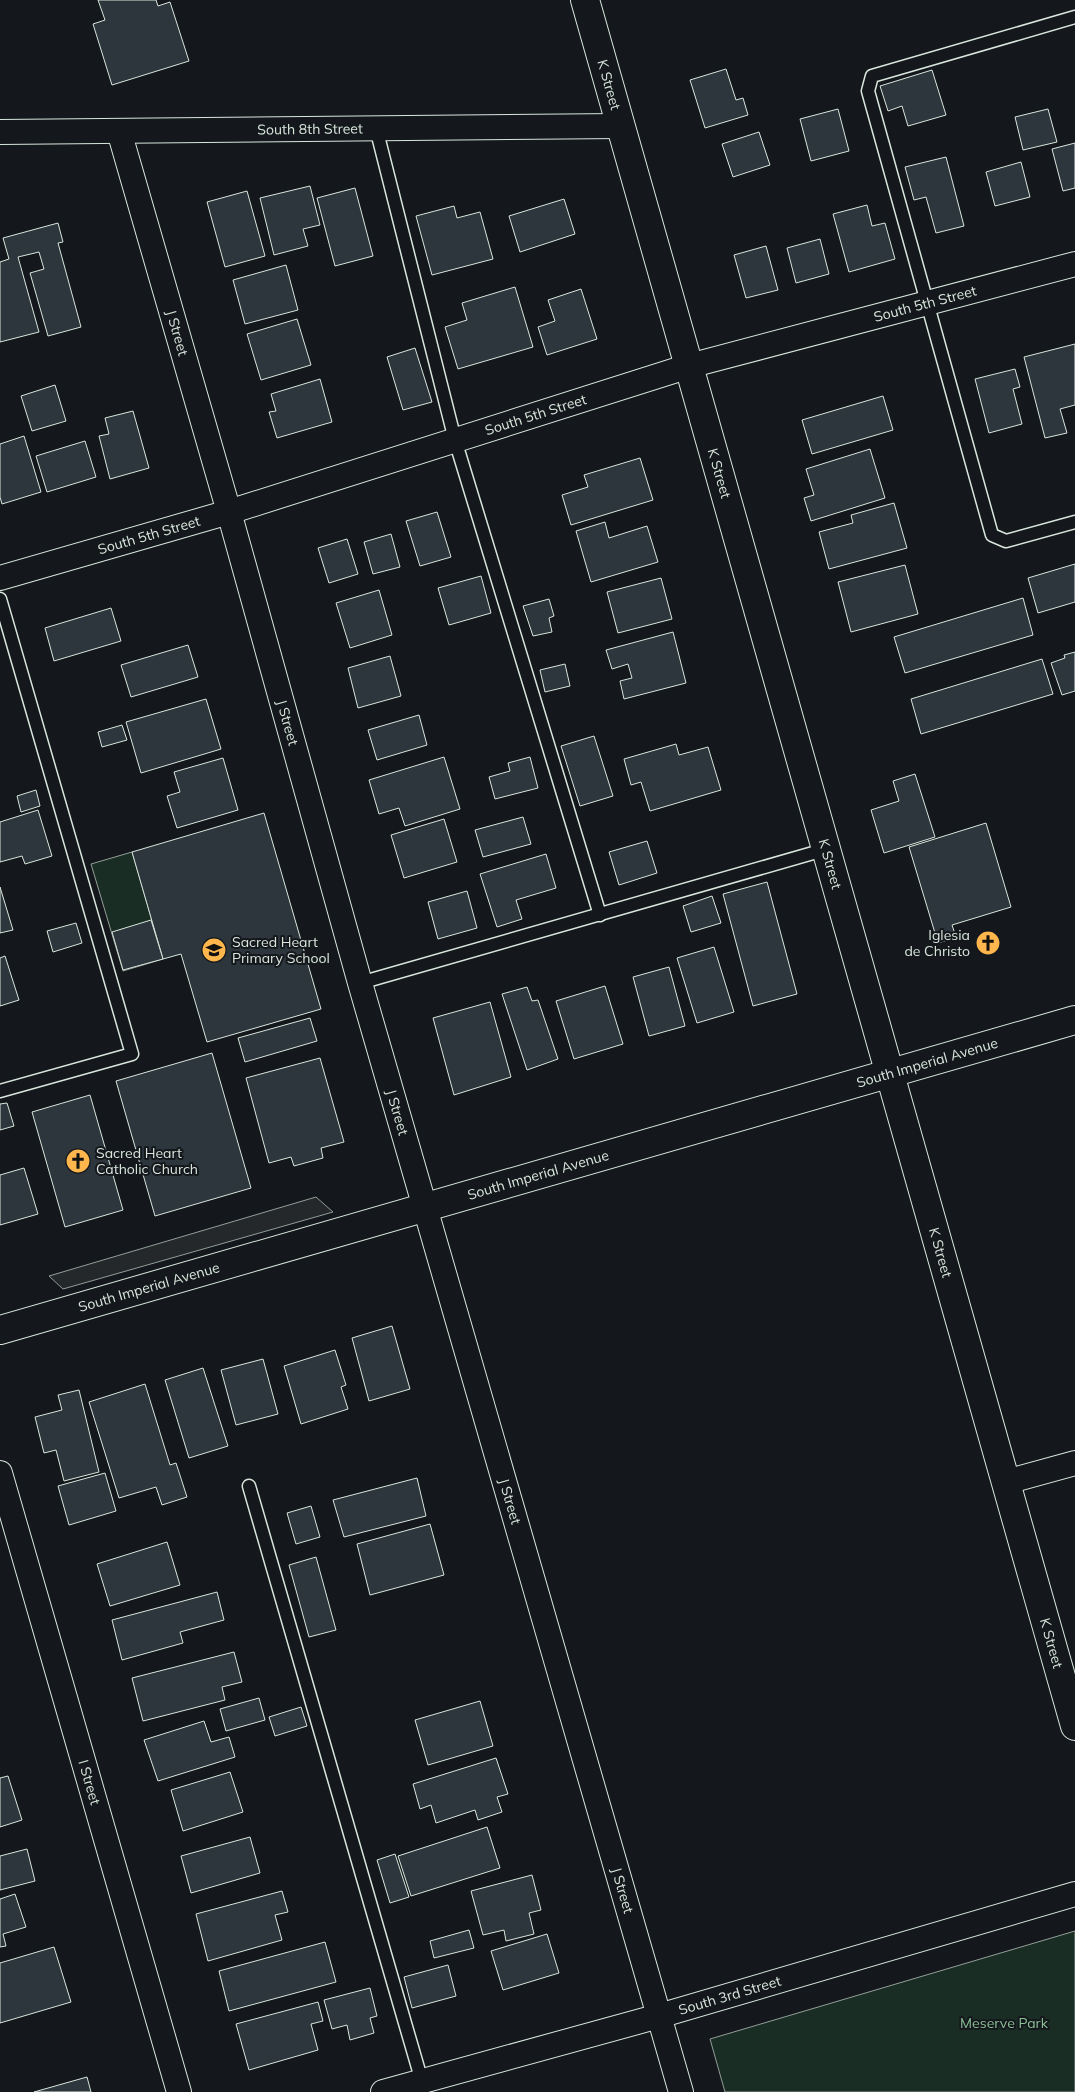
<svg xmlns="http://www.w3.org/2000/svg" width="1075" height="2092" font-family="Mulish,sans-serif">
	<style>
		.green { fill: #1a2d24; stroke: #939e99 }
		.parking { fill: #24282b; stroke: #939e99 }
		.building { fill: #2c363c; stroke: #d8e6dc }
		.lines { fill: none; stroke-linecap: round; stroke-linejoin: round }
		.lane-casing { stroke: #d8e6dc; stroke-width: 15 }
		.street-casing { stroke: #d8e6dc; stroke-width: 26 }
		.secondary-casing { stroke: #d8e6dc; stroke-width: 30 }
		.lane { stroke: #14181c; stroke-width: 12 }
		.street { stroke: #14181c; stroke-width: 24 }
		.secondary { stroke: #14181c; stroke-width: 28 }
		.labels { text-anchor: middle; stroke-width: 4; stroke-linejoin: round; paint-order: stroke }
		.street-label { font-size: 14px; fill: #d8e6dc; stroke: #14181c }
		.poi-label { font-size: 14px; fill: #d8e6dc; stroke: #14181c; text-anchor: start }
		.park-label { font-size: 14px; fill: #8ac095; stroke: #14181c }
	</style>
	<rect width="100%" height="100%" fill="#14181c"/>
	<g class="green">
		<path d="M132,852l31,107 -40,12 -32,-107z"/>
		<path d="M1075,1931v161h-350l-15,-53z"/>
	</g>
	<path class="parking" d="M316,1197l17,15 -270,77 -14,-13z"/>
	<g class="building">
		<path d="M98,0h58l2,6 12,-4 19,59 -77,24 -19,-61 12,-4z"/>
		<path d="M726,69l10,31 7,-2 5,17 -43,13 -15,-48z"/>
		<path d="M932,70l14,45 -38,11 -6,-20 -14,5 -8,-25z"/>
		<path d="M838,109l11,42 -38,10 -11,-42z"/>
		<path d="M1048,109l9,33 -34,8 -8,-33z"/>
		<path d="M759,132l11,33 -37,12 -11,-33z"/>
		<path d="M1075,143v45l-12,3 -11,-42z"/>
		<path d="M946,157l18,69 -28,7 -10,-36 -12,3 -9,-33z"/>
		<path d="M1021,162l9,35 -35,9 -9,-34z"/>
		<path d="M310,186l10,39 -17,4 5,17 -34,9 -14,-57z"/>
		<path d="M355,188l18,68 -38,10 -18,-68z"/>
		<path d="M247,191l18,65 -40,11 -18,-65z"/>
		<path d="M564,199l11,35 -55,18 -11,-36z"/>
		<path d="M867,205l5,21 13,-3 10,36 -46,13 -16,-58z"/>
		<path d="M454,206l3,12 23,-6 13,47 -61,16 -16,-59z"/>
		<path d="M58,223l5,19 -5,1 23,84 -33,9 -18,-63 14,-4 -5,-17 -21,5 21,75 -39,10v-80l9,-3 -6,-21z"/>
		<path d="M820,239l9,35 -33,9 -9,-35z"/>
		<path d="M766,246l12,44 -32,8 -12,-43z"/>
		<path d="M286,265l12,45 -53,14 -12,-44z"/>
		<path d="M515,287l18,60 -75,22 -13,-42 22,-7 -5,-17z"/>
		<path d="M581,289l16,50 -50,16 -9,-28 17,-6 -7,-21z"/>
		<path d="M297,319l14,46 -50,15 -14,-46z"/>
		<path d="M1075,344v61l-15,4 7,24 -22,5 -21,-81z"/>
		<path d="M415,348l17,54 -29,8 -16,-53z"/>
		<path d="M1015,369l5,18 -7,2 9,35 -33,9 -14,-54z"/>
		<path d="M320,379l12,43 -55,16 -8,-26 7,-1 -5,-17z"/>
		<path d="M55,385l11,36 -34,10 -11,-35z"/>
		<path d="M883,396l10,34 -81,24 -10,-34z"/>
		<path d="M133,411l16,57 -39,11 -11,-43 10,-2 -4,-16z"/>
		<path d="M24,436l17,56 -39,12 -2,-7v-53z"/>
		<path d="M85,441l11,36 -49,15 -11,-36z"/>
		<path d="M870,449l15,49 -74,23 -7,-23 10,-3 -8,-26z"/>
		<path d="M640,458l13,42 -82,25 -9,-30 26,-8 -4,-12z"/>
		<path d="M894,503l13,45 -78,21 -10,-37 34,-9 -2,-8z"/>
		<path d="M437,512l14,45 -31,9 -14,-45z"/>
		<path d="M605,522l4,16 38,-12 11,36 -67,20 -15,-51z"/>
		<path d="M391,534l9,33 -27,7 -9,-32z"/>
		<path d="M347,539l11,35 -29,9 -11,-35z"/>
		<path d="M1075,564v38l-37,11 -10,-35z"/>
		<path d="M905,565l13,49 -67,18 -13,-50z"/>
		<path d="M481,576l10,37 -42,12 -11,-37z"/>
		<path d="M661,578l11,41 -54,14 -11,-41z"/>
		<path d="M379,590l13,45 -42,13 -14,-45z"/>
		<path d="M1023,598l10,37 -128,38 -11,-36z"/>
		<path d="M549,599l5,17 -5,2 3,14 -19,4 -10,-30z"/>
		<path d="M111,608l10,33 -67,20 -9,-33z"/>
		<path d="M673,632l13,51 -62,16 -4,-18 12,-3 -4,-14 -16,5 -6,-19z"/>
		<path d="M188,645l10,32 -67,20 -10,-32z"/>
		<path d="M1075,652v39l-13,4 -11,-32 14,-5 -1,-3z"/>
		<path d="M390,656l11,40 -43,12 -10,-40z"/>
		<path d="M1042,659l11,35 -132,40 -10,-35z"/>
		<path d="M565,664l5,22 -25,6 -5,-22z"/>
		<path d="M206,699l15,50 -80,24 -15,-51z"/>
		<path d="M419,715l8,30 -50,15 -9,-30z"/>
		<path d="M122,725l5,15 -25,7 -4,-15z"/>
		<path d="M594,736l19,60 -33,10 -19,-60z"/>
		<path d="M676,744l3,11 29,-8 13,43 -71,21 -9,-29 -10,3 -7,-26z"/>
		<path d="M444,757l16,52 -55,17 -6,-18 -20,6 -10,-34z"/>
		<path d="M530,757l8,31 -43,11 -6,-22 21,-6 -2,-8z"/>
		<path d="M223,758l15,52 -61,18 -10,-32 13,-4 -6,-20z"/>
		<path d="M915,774l20,63 -51,16 -13,-43 28,-9 -6,-20z"/>
		<path d="M36,790l4,16 -19,6 -4,-16z"/>
		<path d="M38,810l14,46 -27,8 -3,-8 -22,6v-40z"/>
		<path d="M264,813l57,196 -114,33 -26,-88 -18,5 -31,-107z"/>
		<path d="M523,817l8,27 -48,13 -8,-27z"/>
		<path d="M444,819l13,43 -53,16 -13,-43z"/>
		<path d="M986,823l25,84 -59,18 4,12 -18,6 -29,-96z"/>
		<path d="M647,841l10,32 -38,12 -10,-33z"/>
		<path d="M546,854l10,34 -40,12 6,19 -25,8 -17,-53z"/>
		<path d="M767,882l30,112 -44,12 -30,-112z"/>
		<path d="M0,887l13,43 -13,3z"/>
		<path d="M467,891l10,37 -39,11 -10,-37z"/>
		<path d="M712,896l9,27 -30,9 -8,-26z"/>
		<path d="M151,920l12,39 -40,11 -11,-38z"/>
		<path d="M76,923l6,20 -29,9 -6,-21z"/>
		<path d="M714,947l20,65 -37,11 -20,-65z"/>
		<path d="M5,956l14,44 -19,6v-48z"/>
		<path d="M669,967l16,59 -36,10 -16,-59z"/>
		<path d="M605,986l18,58 -49,15 -18,-58z"/>
		<path d="M527,987l5,14 6,-1 20,59 -31,11 -25,-76z"/>
		<path d="M490,1002l21,75 -57,18 -21,-77z"/>
		<path d="M310,1018l7,23 -72,21 -7,-24z"/>
		<path d="M212,1053l39,135 -96,28 -39,-135z"/>
		<path d="M320,1058l24,84 -23,6 2,10 -29,8 -3,-9 -22,6 -23,-85z"/>
		<path d="M90,1095l33,115 -58,17 -33,-115z"/>
		<path d="M7,1103l7,23 -14,4v-26z"/>
		<path d="M24,1168l14,46 -38,11v-50z"/>
		<path d="M392,1326l18,63 -41,12 -17,-63z"/>
		<path d="M335,1350l11,35 -5,2 7,22 -47,15 -17,-58z"/>
		<path d="M263,1359l15,55 -42,11 -15,-55z"/>
		<path d="M203,1368l25,78 -39,12 -24,-78z"/>
		<path d="M145,1384l25,81 6,-2 11,34 -25,8 -6,-18 -37,11 -30,-96z"/>
		<path d="M79,1390l20,82 -35,9 -8,-31 -12,3 -9,-36 27,-7 -4,-15z"/>
		<path d="M105,1473l11,38 -47,14 -11,-39z"/>
		<path d="M417,1478l9,38 -82,21 -11,-37z"/>
		<path d="M311,1506l9,31 -24,7 -9,-31z"/>
		<path d="M430,1524l14,51 -74,20 -13,-51z"/>
		<path d="M167,1542l13,43 -70,21 -13,-42z"/>
		<path d="M316,1557l20,73 -27,7 -20,-72z"/>
		<path d="M217,1592l7,28 -44,12 3,11 -61,17 -10,-40z"/>
		<path d="M234,1652l8,30 -20,5 3,13 -82,21 -11,-43z"/>
		<path d="M259,1698l6,22 -39,11 -6,-22z"/>
		<path d="M480,1701l13,45 -65,19 -13,-45z"/>
		<path d="M301,1707l6,19 -32,10 -6,-19z"/>
		<path d="M204,1721l7,21 18,-5 6,20 -77,24 -14,-41z"/>
		<path d="M496,1758l12,36 -11,3 5,15 -24,8 -3,-10 -39,13 -5,-18 -11,4 -7,-25z"/>
		<path d="M230,1772l13,40 -60,19 -12,-41z"/>
		<path d="M8,1776l14,44 -22,7v-49z"/>
		<path d="M487,1827l13,41 -89,28 -13,-40z"/>
		<path d="M250,1837l10,36 -69,20 -10,-37z"/>
		<path d="M27,1849l8,32 -35,9v-34z"/>
		<path d="M395,1854l14,43 -19,6 -13,-43z"/>
		<path d="M532,1875l9,35 -12,3 5,21 -28,7 -2,-11 -21,5 -12,-44z"/>
		<path d="M282,1891l6,21 -13,3 7,25 -74,21 -12,-47z"/>
		<path d="M15,1894l11,33 -23,7 3,12 -6,1v-48z"/>
		<path d="M469,1930l5,18 -40,10 -4,-17z"/>
		<path d="M547,1934l12,39 -56,17 -12,-39z"/>
		<path d="M325,1942l11,40 -107,29 -10,-40z"/>
		<path d="M54,1947l17,55 -71,21v-60z"/>
		<path d="M448,1965l8,31 -44,12 -8,-31z"/>
		<path d="M370,1988l7,28 -7,2 4,15 -24,7 -3,-15 -15,4 -8,-29z"/>
		<path d="M318,2002l5,19 -12,3 7,26 -69,20 -13,-46z"/>
		<path d="M87,2077l4,15h-57z"/>
	</g>
	<g class="lines">
		<defs>
			<g id="lane">
				<path d="M1075,17l-203,59 -4,15 124,444 14,6 69,-19"/>
				<path d="M376,128l79,312 145,475"/>
				<path d="M0,599l132,455 -132,37"/>
				<path d="M360,983l467,-134"/>
				<path d="M249,1486l174,599"/>
			</g>
			<g id="street">
				<path id="s1" d="M119,131l110,381 131,471 321,1109"/>
				<path id="s2" d="M0,132l620,-6"/>
				<path id="s3" d="M0,578l229,-66 460,-146 386,-102"/>
				<path id="s4" d="M0,1473l179,619"/>
				<path d="M1006,1482l69,-19"/>
				<path id="s5" d="M383,2092l276,-76 416,-122"/>
			</g>
			<g id="secondary">
				<path id="s6" d="M585,0l490,1726"/>
				<path id="s7" d="M0,1330l1075,-310"/>
			</g>
		</defs>
		<use href="#lane" class="lane-casing"/>
		<use href="#street" class="street-casing"/>
		<use href="#secondary" class="secondary-casing"/>
		<use href="#lane" class="lane"/>
		<use href="#street" class="street"/>
		<use href="#secondary" class="secondary"/>
	</g>
	<defs>
		<symbol id="church-disc" viewBox="-11 -11 22 22"><circle r="9.5" fill="#ffb74d" stroke="#14181c"/><path d="M-1.2-6h2.4v3.5h3.3v2.4h-3.3V6h-2.4V-.1h-3.3v-2.4h3.3Z" fill="#111"/></symbol>
		<symbol id="school-disc" viewBox="-11 -11 22 22"><circle r="9.5" fill="#ffb74d" stroke="#14181c"/><path d="M0-5L7-2L0 1L-7-2ZM-4 1L0 2.5L4 1V4Q0 6-4 4Z" fill="#111"/></symbol>
	</defs>
	<g fill-rule="evenodd">
		<use href="#church-disc" x="974" y="929" width="28" height="28"/>
		<use href="#school-disc" x="200" y="936" width="28" height="28"/>
		<use href="#church-disc" x="64" y="1147" width="28" height="28"/>
	</g>
	<g class="labels">
		<g class="street-label">
			<text dy="5" stroke="none"><textPath href="#s6" startOffset="88">K Street</textPath></text>
			<text dy="5" stroke="none"><textPath href="#s2" startOffset="310">South 8th Street</textPath></text>
			<text dy="5" stroke="none"><textPath href="#s3" startOffset="965">South 5th Street</textPath></text>
			<text dy="5" stroke="none"><textPath href="#s1" startOffset="210">J Street</textPath></text>
			<text dy="5" stroke="none"><textPath href="#s3" startOffset="560">South 5th Street</textPath></text>
			<text dy="5" stroke="none"><textPath href="#s6" startOffset="492">K Street</textPath></text>
			<text dy="5" stroke="none"><textPath href="#s3" startOffset="155">South 5th Street</textPath></text>
			<text dy="5" stroke="none"><textPath href="#s1" startOffset="615">J Street</textPath></text>
			<text dy="5" stroke="none"><textPath href="#s6" startOffset="898">K Street</textPath></text>
			<text dy="5" stroke="none"><textPath href="#s7" startOffset="965">South Imperial Avenue</textPath></text>
			<text dy="5" stroke="none"><textPath href="#s1" startOffset="1020">J Street</textPath></text>
			<text dy="5" stroke="none"><textPath href="#s7" startOffset="560">South Imperial Avenue</textPath></text>
			<text dy="5" stroke="none"><textPath href="#s6" startOffset="1302">K Street</textPath></text>
			<text dy="5" stroke="none"><textPath href="#s7" startOffset="155">South Imperial Avenue</textPath></text>
			<text dy="5" stroke="none"><textPath href="#s1" startOffset="1425">J Street</textPath></text>
			<text dy="5" stroke="none"><textPath href="#s6" startOffset="1708">K Street</textPath></text>
			<text dy="5" stroke="none"><textPath href="#s4" startOffset="322">I Street</textPath></text>
			<text dy="5" stroke="none"><textPath href="#s1" startOffset="1830">J Street</textPath></text>
			<text dy="5" stroke="none"><textPath href="#s5" startOffset="360">South 3rd Street</textPath></text>
		</g>
		<g class="poi-label">
			<text x="970" y="940" text-anchor="end">Iglesia<tspan x="970" dy="16">de Christo</tspan></text>
			<text x="232" y="947">Sacred Heart<tspan x="232" dy="16">Primary School</tspan></text>
			<text x="96" y="1158">Sacred Heart<tspan x="96" dy="16">Catholic Church</tspan></text>
		</g>
		<g class="park-label">
			<text x="1004" y="2028">Meserve Park</text>
		</g>
	</g>
</svg>
